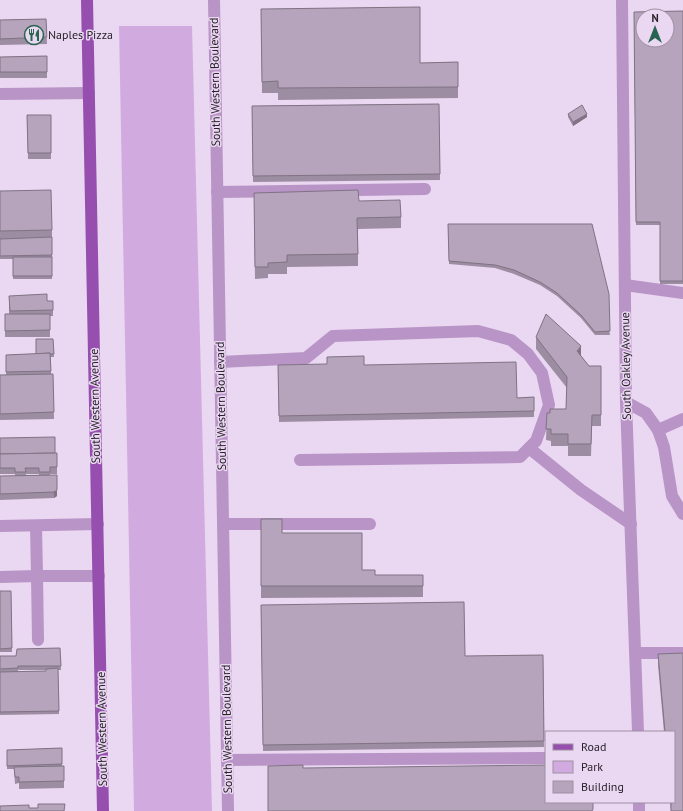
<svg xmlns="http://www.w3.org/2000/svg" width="683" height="811" font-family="'PT Sans',sans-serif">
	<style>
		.green { fill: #d1abdf }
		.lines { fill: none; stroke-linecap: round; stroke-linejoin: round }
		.minor { stroke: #b994c6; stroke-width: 12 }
		.major { stroke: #964fae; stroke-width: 12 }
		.wall { fill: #9d8da2; fill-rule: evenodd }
		.shaded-wall { fill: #7f7384 }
		.building { fill: #b6a4bc; stroke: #7f7384; fill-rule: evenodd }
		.labels { text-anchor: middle; stroke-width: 3; stroke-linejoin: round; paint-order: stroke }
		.poi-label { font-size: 12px; fill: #2a232c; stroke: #ead7f1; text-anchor: start }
		.street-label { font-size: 12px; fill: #2a232c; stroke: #ead7f1 }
	</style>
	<rect width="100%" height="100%" fill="#ead7f1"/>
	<path class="green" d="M119,26h73l20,785h-78z"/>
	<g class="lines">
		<g class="minor">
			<path d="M214,0l14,811"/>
			<path d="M622,0l4,402 12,330"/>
			<path d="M0,94l89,-1"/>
			<path d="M217,192l208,-3"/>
			<path d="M625,285l58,8"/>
			<path d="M220,362l86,-4 27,-22 145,-5 33,9 17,14 14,19 7,32 -13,36 -16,16 -220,3"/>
			<path d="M626,402l20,11 12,17 25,-11"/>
			<path d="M658,430l6,17 8,49 11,18"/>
			<path d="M529,448l52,42 50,34"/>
			<path d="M223,524h147"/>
			<path d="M0,526l98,-2"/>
			<path d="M36,526l1,50h62"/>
			<path d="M0,577l37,-1 1,64"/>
			<path d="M636,653h47"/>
			<path d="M227,760l319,-2"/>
			<path d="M639,802v9"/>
		</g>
		<path class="major" d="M87,0l16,811"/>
	</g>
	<g class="wall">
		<path d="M261,9l159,54 38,-1v36l-180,2v-7h-16z"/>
		<path d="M683,11v273h-23v-59h-24l-2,-213z"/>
		<path d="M46,19l1,25 -47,1v-25z"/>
		<path d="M47,56v22h-47v-21z"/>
		<path d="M439,104l1,76 -187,2 -1,-76z"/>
		<path d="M568,114l19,3 -14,9 -5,-9z"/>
		<path d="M27,115h24v44h-23z"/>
		<path d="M0,191l52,39v49h-39v-20h-13z"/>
		<path d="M359,201l42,16v11l-43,1v37l-71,1v7h-19v4l-13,1 -1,-74z"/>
		<path d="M448,224h144l18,111h-15l-14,-17 -24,-22 -17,-11 -26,-11 -19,-6 -46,-4z"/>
		<path d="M9,296l38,5h6v15h-3v21h-45v-23h4z"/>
		<path d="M536,337l45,19 8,10h12v60h-9l-1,30h-23v-10h-17v-5l-5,-1 1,-27h3l16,-4 1,-21 -31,-39z"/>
		<path d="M53,339l1,18h-3v17h2l1,45 -54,1v-45h6v-20l30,-1z"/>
		<path d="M278,365h86l153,33 17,-1v20l-255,5z"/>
		<path d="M0,438l55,16 2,-1v21h-7v1l7,21 -3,2 -54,2v-24h15v-2h-15zM26,474h13v1l-13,1z"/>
		<path d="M261,519l21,14 80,37 13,5h48v22l-162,1z"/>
		<path d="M0,591h11l1,61h-12z"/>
		<path d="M261,605l204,51 78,-1 1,92 -281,4z"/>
		<path d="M60,648l1,22h-3l1,44 -59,1v-59h16zM18,670h28v1l-28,1z"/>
		<path d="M683,653v158h-12l-1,-9h4v-70h-10l-6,-67v-11z"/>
		<path d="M62,748v18h2v22l-45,1v-6l-4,1 -1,-15h-7v-19z"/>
	</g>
	<g class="shaded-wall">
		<path d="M587,114v3l-14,9v-4z"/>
		<path d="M581,346v12l-4,-7z"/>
		<path d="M57,490v6l-3,2v-6z"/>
	</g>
	<g class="building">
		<path d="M420,7v56l38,-1v25l-180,1v-7l-16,1 -1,-73z"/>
		<path d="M683,11v270h-23v-59h-24l-2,-210zM643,16h24v24h-24z"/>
		<path d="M46,19l1,18 -47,2v-19z"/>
		<path d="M47,56v16h-47v-15z"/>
		<path d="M439,104l1,70 -187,2 -1,-70z"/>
		<path d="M582,105l5,9 -14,8 -5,-8z"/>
		<path d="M27,115h24v38h-23z"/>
		<path d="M51,190l1,40 -52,1v-40z"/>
		<path d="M358,190l1,11 41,-1 1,17 -44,1 1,36 -71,1v7l-19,1v4h-13l-1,-74z"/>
		<path d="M448,224h144l17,70 1,37 -15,1 -14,-17 -24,-22 -17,-11 -26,-12 -19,-5 -46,-4z"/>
		<path d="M52,237v18l-52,1v-17z"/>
		<rect x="13" y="257" width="39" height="19"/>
		<path d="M47,294v7h6v9l-43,1 -1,-15z"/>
		<path d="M5,314h45v16l-45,1z"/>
		<path d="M546,314l35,32 -4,5 12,15h12v49h-9l-1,29h-23v-10h-17v-5h-5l1,-16h3v-4h16l1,-32 -31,-40z"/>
		<path d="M36,339h17l1,15h-4v-1l-14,1z"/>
		<path d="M50,353l1,18 -45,1v-17z"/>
		<path d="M364,356v9l152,-3 1,36 17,-1v14l-255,5 -1,-51 49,-1v-7z"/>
		<path d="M53,374l1,38 -54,2v-39z"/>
		<path d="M55,437v16l-55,1v-16z"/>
		<path d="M57,453v14h-7v5h-11v-4h-14l1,4h-11v-4h-15v-14z"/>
		<path d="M57,475v15l-3,2 -54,2v-18z"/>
		<path d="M261,519h21v14h80v37h13v5h48v11h-162z"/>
		<path d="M0,591h11l1,57 -12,1z"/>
		<path d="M464,602l1,54 78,-1 1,86 -281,4 -2,-140z"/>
		<path d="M60,648l1,18h-43v2l-18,1v-13h16l1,-7z"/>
		<path d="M683,653v158h-12v-9h3v-70h-9l-7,-78z"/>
		<path d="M58,668l1,43 -59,1v-40l46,-1v-2z"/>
		<path d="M62,748v16l-55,2v-16z"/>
		<path d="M303,765v3l243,-3v37h47v7l-1,2h-324v-45z"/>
		<path d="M64,766v15l-45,1v-5h-4l-1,-10z"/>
		<path d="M38,804h27l-1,7h-64v-5l29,-1v3h9z"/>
	</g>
	<defs>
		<symbol id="restaurant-ring" viewBox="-11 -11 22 22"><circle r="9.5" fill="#ead7f1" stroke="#28644f" stroke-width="1.5"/><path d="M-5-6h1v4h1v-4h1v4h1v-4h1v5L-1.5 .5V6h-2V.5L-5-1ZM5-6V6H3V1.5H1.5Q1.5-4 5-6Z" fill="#28644f"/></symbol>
	</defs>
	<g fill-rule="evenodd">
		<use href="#restaurant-ring" x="23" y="24" width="22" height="22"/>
	</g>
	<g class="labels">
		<g class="poi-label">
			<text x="48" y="39">Naples Pizza</text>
		</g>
		<g class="street-label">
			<text transform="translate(215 82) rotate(-91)" y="4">South Western Boulevard</text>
			<text transform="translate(626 366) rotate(-91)" y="4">South Oakley Avenue</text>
			<text transform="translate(95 406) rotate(-91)" y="4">South Western Avenue</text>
			<text transform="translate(221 406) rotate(-91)" y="4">South Western Boulevard</text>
			<text transform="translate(102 729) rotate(-91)" y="4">South Western Avenue</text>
			<text transform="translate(227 729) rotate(-91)" y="4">South Western Boulevard</text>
		</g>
	</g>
	<rect x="545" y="731" width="130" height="72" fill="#ead7f1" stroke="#9d8fa2"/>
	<rect x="553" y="744" width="20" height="6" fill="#964fae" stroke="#9d8fa2"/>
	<text x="581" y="751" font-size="12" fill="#2a232c">Road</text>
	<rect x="553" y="761" width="20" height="12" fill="#d1abdf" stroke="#9d8fa2"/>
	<text x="581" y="771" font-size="12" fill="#2a232c">Park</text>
	<rect x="553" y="781" width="20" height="12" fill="#b6a4bc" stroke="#9d8fa2"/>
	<text x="581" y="791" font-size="12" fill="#2a232c">Building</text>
	<g transform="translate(655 28)"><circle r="19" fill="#ead7f1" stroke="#9d8fa2"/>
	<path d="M0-3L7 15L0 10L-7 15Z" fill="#28644f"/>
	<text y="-6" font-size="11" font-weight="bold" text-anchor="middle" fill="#2a232c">N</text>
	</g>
</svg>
